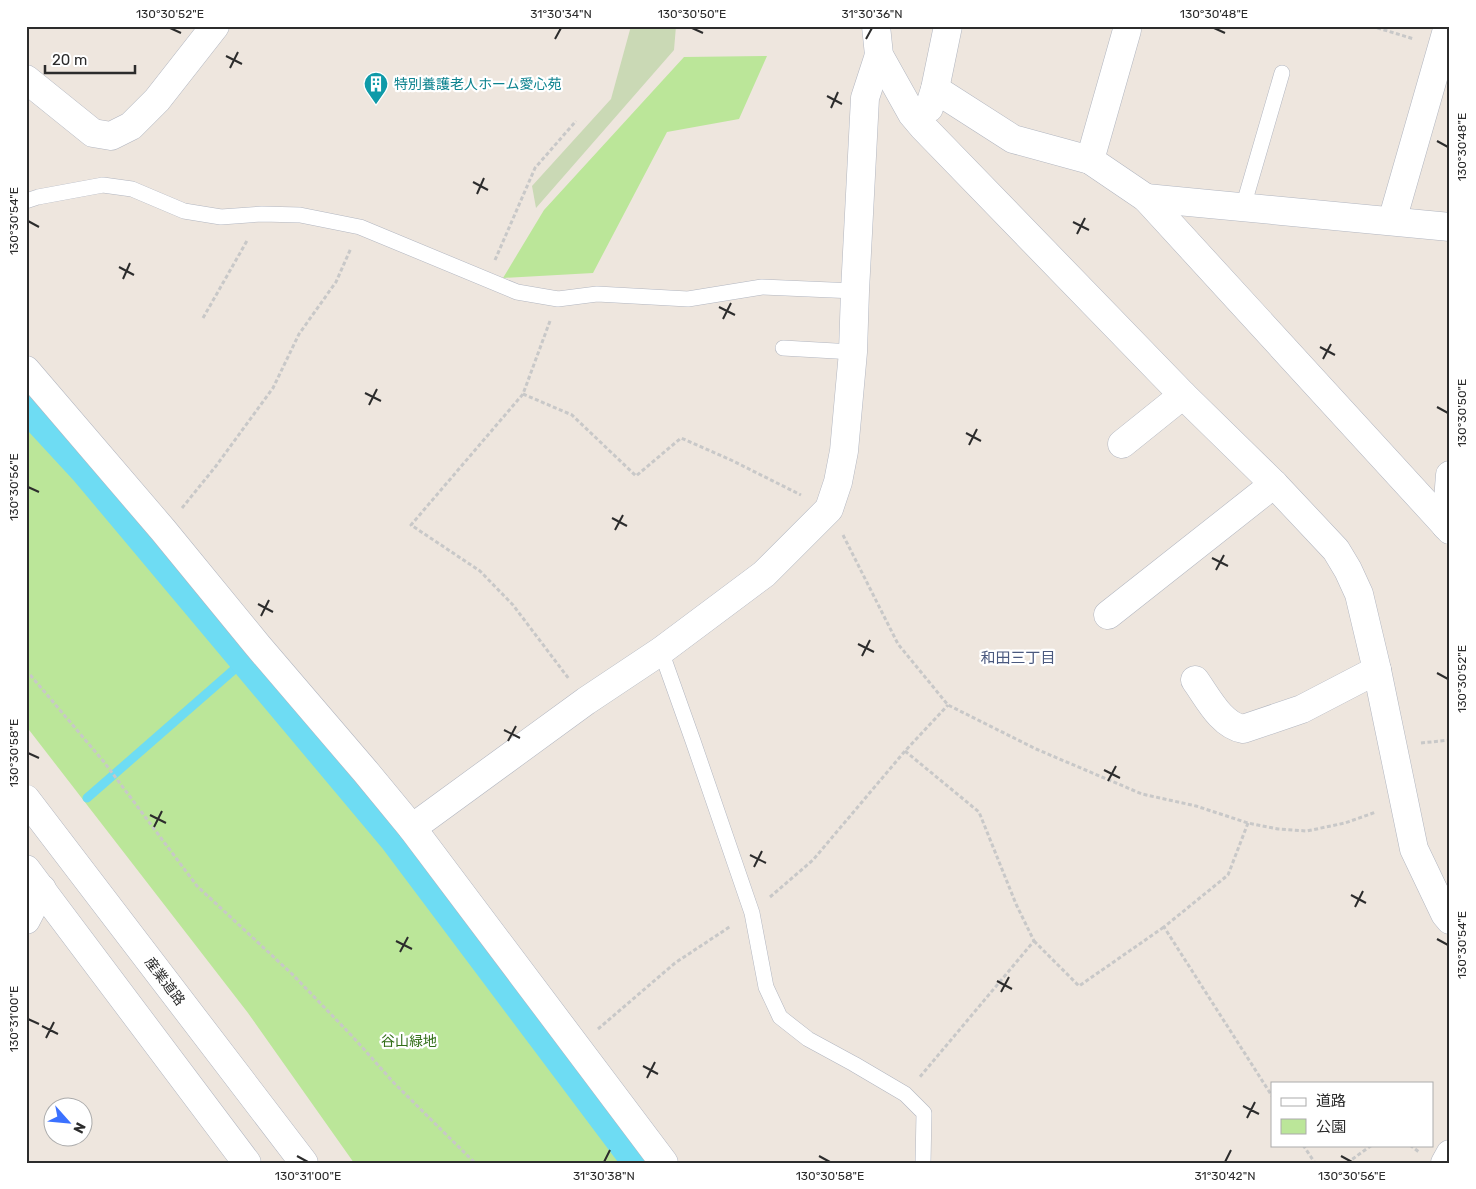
<svg xmlns="http://www.w3.org/2000/svg" width="1476" height="1189" font-family="Rubik,'Noto Sans JP',sans-serif">
	<style>
		.green { fill: #bbe699 }
		.cemetery { fill: #cad9b5 }
		.lines { fill: none; stroke-linecap: round; stroke-linejoin: round }
		.stream { stroke: #6edcf3; stroke-width: 9 }
		.canal { stroke: #6edcf3; stroke-width: 31 }
		.lane-casing { stroke: #b2b6c0; stroke-width: 16 }
		.street-casing { stroke: #b2b6c0; stroke-width: 29 }
		.secondary-casing { stroke: #b2b6c0; stroke-width: 29 }
		.path { stroke: #c8c8c8; stroke-width: 3; stroke-dasharray: 4 2.5; stroke-linecap: butt }
		.lane { stroke: #fff; stroke-width: 15 }
		.street { stroke: #fff; stroke-width: 28 }
		.secondary { stroke: #fff; stroke-width: 28 }
		.ticks { fill: none; stroke: #2c2c2c; stroke-width: 2 }
		.labels { text-anchor: middle; stroke-width: 4.5; stroke-linejoin: round; paint-order: stroke }
		.culture-label { font-size: 14px; fill: #0d838f; stroke: #fff; text-anchor: start }
		.street-label { font-size: 14px; fill: #2c2c2c; stroke: #fff }
		.park-label { font-size: 14px; fill: #326e18; stroke: #fff }
		.neighbourhood-label { font-size: 15px; fill: #4a597f; stroke: #fff }
		.neatline { fill: none; stroke: #2c2c2c; stroke-width: 2 }
		.ticks-label { font-size: 12px; text-anchor: middle; fill: #2c2c2c }
	</style>
	<rect width="100%" height="100%" fill="#eee6de"/>
	<g class="green">
		<path d="M767,56l-28,63 -72,13 -74,141 -90,5 41,-68 140,-153z"/>
		<path d="M26,396l66,71 307,367 245,329h-290l-106,-150 -222,-287z"/>
	</g>
	<path class="cemetery" d="M631,26h45l-2,24 -138,158 -4,-22 79,-87z"/>
	<g class="lines">
		<path class="stream" d="M87,798l158,-138"/>
		<path class="canal" d="M26,406l60,65 308,367 244,325"/>
		<defs>
			<g id="lane">
				<path d="M26,201l12,-4 65,-12 29,4 52,22 37,6 41,-3 38,1 60,12 157,65 41,7 39,-5 91,5 74,-12 93,4"/>
				<path d="M1243,207l39,-134"/>
				<path d="M783,348l70,4"/>
				<path d="M661,651l32,90 59,172 14,74 14,30 28,22 46,25 51,30 19,19 -1,50"/>
			</g>
			<g id="street">
				<path d="M876,26l3,29 33,59 11,13 260,268 91,89 62,66 12,20 11,24 18,76 37,179 31,65 5,6"/>
				<path d="M26,79l67,54 18,3 20,-10 26,-26 58,-74"/>
				<path d="M935,89l78,50 77,21 56,38 304,332"/>
				<path d="M929,108l6,-19 13,-63"/>
				<path d="M1090,160l37,-130"/>
				<path d="M1146,198l304,29"/>
				<path d="M1392,221l56,-195"/>
				<path d="M1122,444l61,-49"/>
				<path d="M1446,526l4,-51"/>
				<path d="M1108,615l166,-131"/>
				<path d="M1195,680c13,18 26,45 48,49l59,-20 75,-39"/>
				<path d="M412,828l174,-127 75,-50 103,-77 65,-65 9,-27 6,-31 9,-99 2,-61 10,-193 14,-43"/>
				<path d="M1445,1163l5,-9"/>
			</g>
			<g id="secondary">
				<path d="M26,370l137,160 95,116 107,125 47,57 252,335"/>
				<path d="M26,799l278,364"/>
				<path d="M26,869l221,294"/>
				<path d="M26,920l16,-31"/>
			</g>
		</defs>
		<use href="#lane" class="lane-casing"/>
		<use href="#street" class="street-casing"/>
		<use href="#secondary" class="secondary-casing"/>
		<g class="path">
			<path d="M1371,26l43,13"/>
			<path d="M495,260l40,-92 41,-47"/>
			<path d="M203,318l45,-79"/>
			<path d="M550,321l-27,73 -112,131 69,46 33,34 56,74"/>
			<path d="M523,394l49,21 64,61 45,-38 50,22 70,35"/>
			<path d="M182,508l34,-42 57,-78 26,-54 37,-52 15,-34"/>
			<path d="M843,535l55,109 50,61 88,44 106,45 54,12 52,17 30,6 29,2 38,-8 31,-11"/>
			<path d="M26,670l78,92 93,124 95,88 61,63 41,46 81,80"/>
			<path d="M1421,743l29,-3"/>
			<path d="M905,751l74,61 37,92 18,37 -115,137"/>
			<path d="M1248,823l-20,52 -64,52 108,169"/>
			<path d="M770,897l43,-37 92,-109 43,-46"/>
			<path d="M1034,941l45,45 85,-59"/>
			<path d="M598,1029l77,-66 56,-37"/>
			<path d="M1303,1145l12,18"/>
			<path d="M1410,1145l9,7"/>
			<path d="M1347,1163l25,-18"/>
		</g>
		<use href="#lane" class="lane"/>
		<use href="#street" class="street"/>
		<use href="#secondary" class="secondary"/>
	</g>
	<path class="ticks" d="M170,28l11,5M692,28l11,5M1214,28l11,5M555,39l6,-11M866,39l6,-11M226,56l16,8M230,68l8,-16M827,96l15,8M831,108l7,-16M1437,141l11,6M473,182l15,8M477,194l7,-16M28,221l11,6M1073,222l16,8M1077,234l8,-16M119,267l15,8M123,279l7,-16M719,307l16,8M723,319l8,-16M1320,347l15,8M1323,359l8,-15M365,393l16,8M369,405l8,-16M1437,407l11,6M966,433l15,8M969,445l8,-16M28,487l11,5M612,518l15,8M615,530l8,-15M1212,558l16,8M1216,570l8,-15M258,604l15,8M261,616l8,-16M858,644l16,8M862,656l8,-16M1437,673l11,6M504,730l16,8M508,741l8,-15M28,753l11,5M1104,770l16,8M1108,781l8,-15M150,815l16,8M154,827l8,-16M750,855l16,8M754,867l8,-16M1351,895l15,8M1355,907l8,-16M1437,939l11,6M396,941l16,8M400,952l8,-15M997,981l15,8M1001,992l8,-15M28,1019l11,5M42,1026l16,8M46,1038l8,-16M643,1066l15,8M647,1078l8,-16M1243,1106l16,8M1247,1118l8,-16M297,1156l11,6M819,1156l11,6M1341,1156l11,6M604,1162l6,-12M1225,1162l6,-12"/>
	<defs>
		<symbol id="building-pin" viewBox="-11 -11 22 30"><path d="M0 17L-7.5 6A9.5 9.5 0 1 1 7.5 6Z" fill="#0f9aa8" stroke="#fff"/><path d="M-4-6H4V6H1V3H-1V6H-4ZM-2.5-4.3h1.7v1.8h-1.7ZM.8-4.3h1.7v1.8H.8ZM-2.5-1h1.7V.8h-1.7ZM.8-1h1.7V.8H.8Z" fill="#fff"/></symbol>
	</defs>
	<g fill-rule="evenodd">
		<use href="#building-pin" x="362" y="70" width="28" height="38"/>
	</g>
	<g class="labels">
		<g class="culture-label">
			<text x="394" y="89">特別養護老人ホーム愛心苑</text>
		</g>
		<g class="street-label">
			<text transform="translate(165 981) rotate(53)" y="5">産業道路</text>
		</g>
		<g class="park-label">
			<text x="409" y="1046">谷山緑地</text>
		</g>
		<g class="neighbourhood-label">
			<text x="1018" y="663">和田三丁目</text>
		</g>
	</g>
	<rect width="1476" height="1189" fill="none" stroke="#ffffff" stroke-width="55"/>
	<rect x="1271" y="1082" width="162" height="65" fill="#ffffff" stroke="#ababab"/>
	<rect x="1281" y="1098" width="25" height="8" fill="#ffffff" stroke="#ababab"/>
	<text x="1316" y="1106" font-size="15" fill="#2c2c2c">道路</text>
	<rect x="1281" y="1119" width="25" height="15" fill="#bbe699" stroke="#ababab"/>
	<text x="1316" y="1132" font-size="15" fill="#2c2c2c">公園</text>
	<g transform="translate(68 1122) rotate(117)"><circle r="24" fill="#ffffff" stroke="#ababab"/>
	<path d="M0-4L9 19L0 12L-9 19Z" fill="#3b71ff"/>
	<text y="-8" font-size="14" font-weight="bold" text-anchor="middle" fill="#2c2c2c">N</text>
	</g>
	<path d="M45 65v8h90v-8" fill="none" stroke="#2c2c2c" stroke-width="2.5"/>
	<text x="52" y="65" font-size="15" fill="#2c2c2c" stroke="#ffffff" stroke-width="4" paint-order="stroke">20 m</text>
	<rect x="28" y="28" width="1420" height="1134" class="neatline"/>
	<g class="ticks-label">
		<text x="170" y="18">130°30'52"E</text>
		<text x="561" y="18">31°30'34"N</text>
		<text x="692" y="18">130°30'50"E</text>
		<text x="872" y="18">31°30'36"N</text>
		<text x="1214" y="18">130°30'48"E</text>
		<text transform="translate(1462 147) rotate(-90)" y="4">130°30'48"E</text>
		<text transform="translate(14 221) rotate(-90)" y="4">130°30'54"E</text>
		<text transform="translate(1462 413) rotate(-90)" y="4">130°30'50"E</text>
		<text transform="translate(14 487) rotate(-90)" y="4">130°30'56"E</text>
		<text transform="translate(1462 679) rotate(-90)" y="4">130°30'52"E</text>
		<text transform="translate(14 753) rotate(-90)" y="4">130°30'58"E</text>
		<text transform="translate(1462 945) rotate(-90)" y="4">130°30'54"E</text>
		<text transform="translate(14 1019) rotate(-90)" y="4">130°31'00"E</text>
		<text x="308" y="1180">130°31'00"E</text>
		<text x="604" y="1180">31°30'38"N</text>
		<text x="830" y="1180">130°30'58"E</text>
		<text x="1225" y="1180">31°30'42"N</text>
		<text x="1352" y="1180">130°30'56"E</text>
	</g>
</svg>
